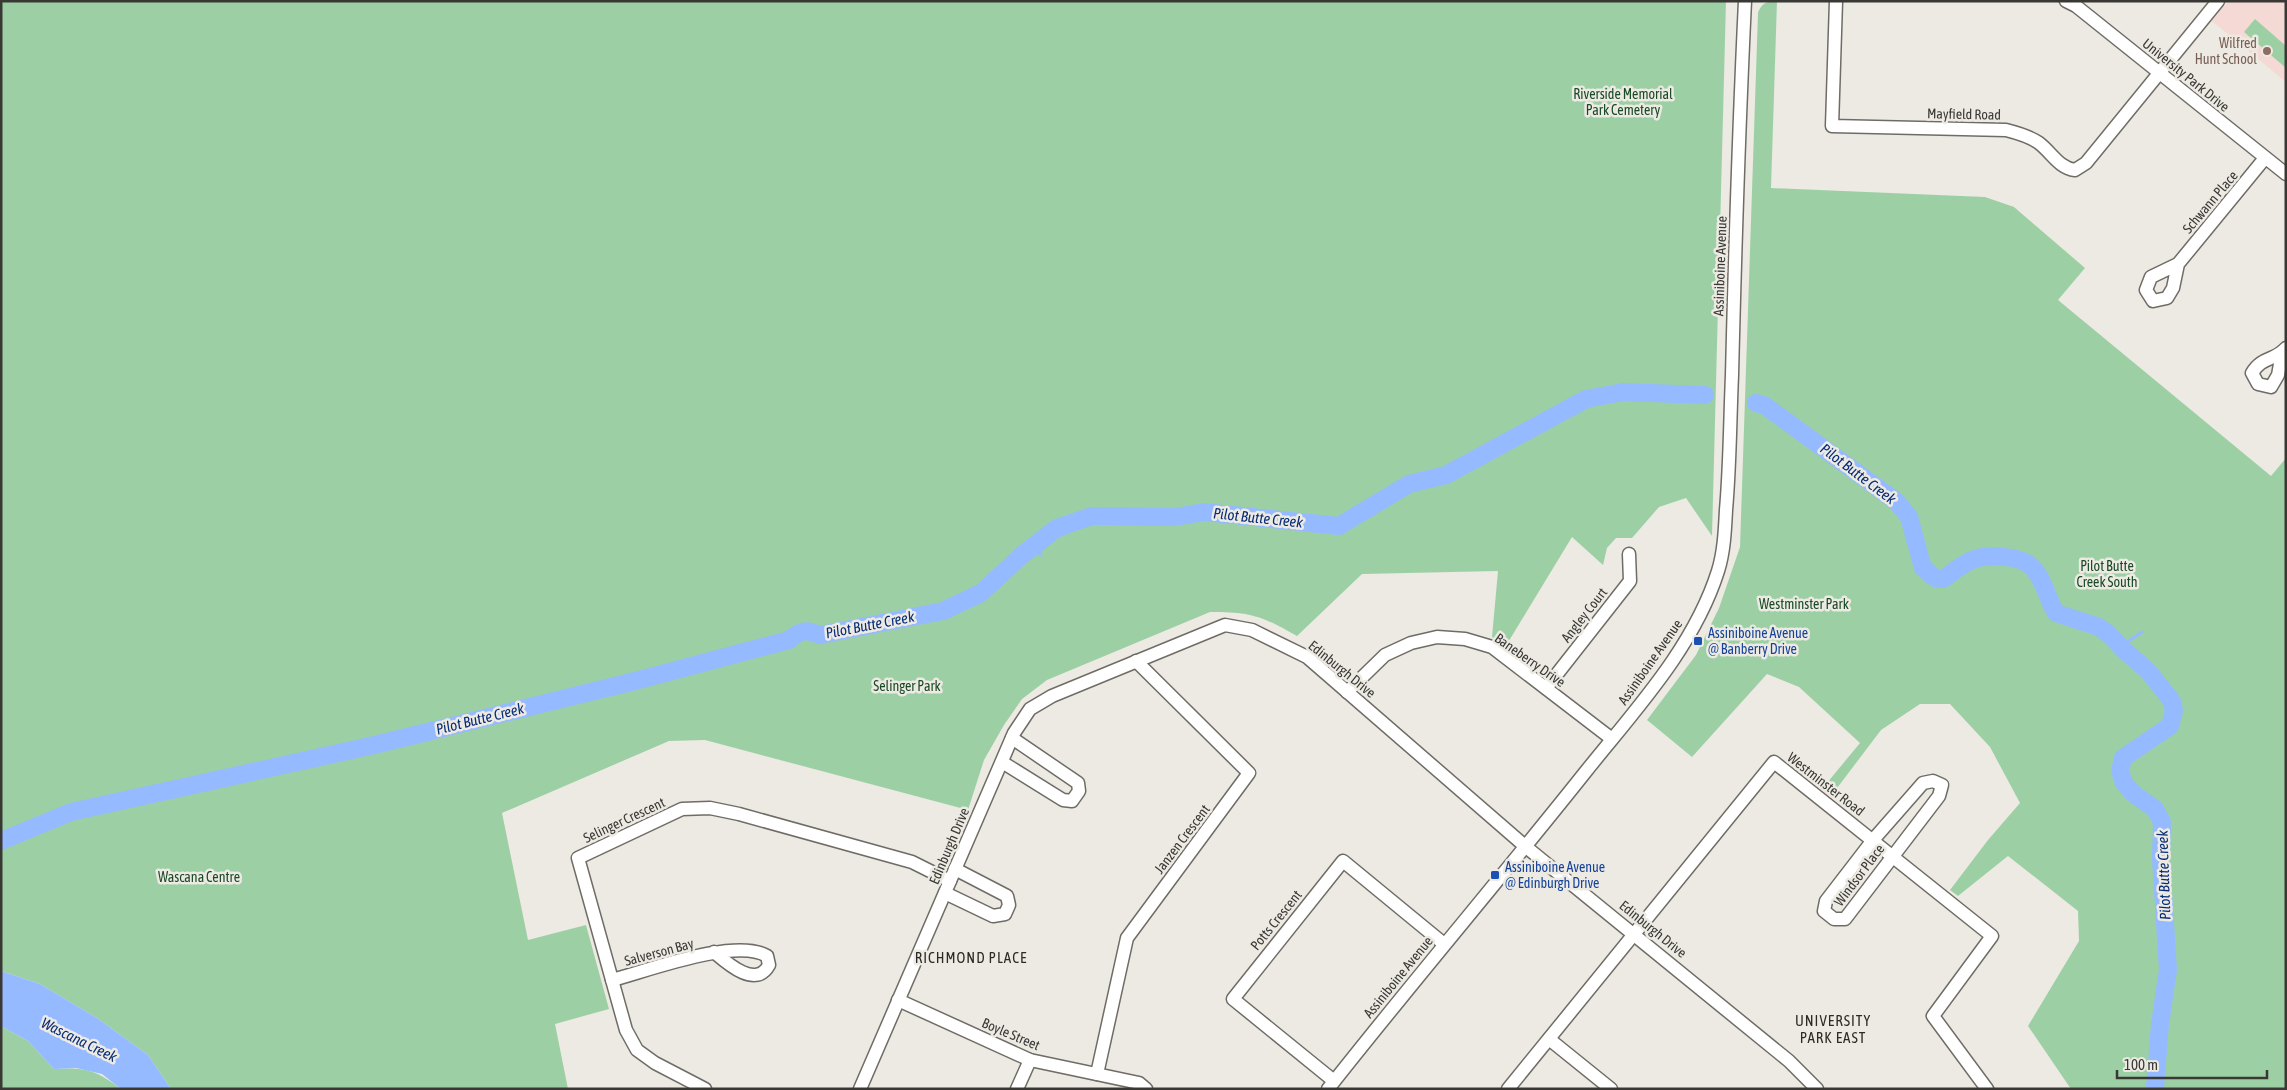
<svg xmlns="http://www.w3.org/2000/svg" width="2287" height="1090" font-family="'Asap Condensed',sans-serif">
	<style>
		.education { fill: #f4d9d5 }
		.green { fill: #9cd0a4 }
		.water { fill: #95baff }
		.lines { fill: none; stroke-linecap: round; stroke-linejoin: round }
		.stream { stroke: #95baff; stroke-width: 3 }
		.river { stroke: #95baff; stroke-width: 18 }
		.minor-casing { stroke: #6f6c66; stroke-width: 15 }
		.minor { stroke: #fff; stroke-width: 12 }
		.education-dot { fill: #8d6e63; stroke: #edeae3; stroke-width: 2 }
		.transit-dot { fill: #1a4fb4; stroke: #edeae3; stroke-width: 2 }
		.labels { text-anchor: middle; stroke-width: 5; stroke-linejoin: round; paint-order: stroke }
		.education-label { font-size: 14px; fill: #785e54; stroke: #edeae3; text-anchor: end }
		.street-label { font-size: 14px; fill: #393835; stroke: #edeae3 }
		.park-label { font-size: 14px; fill: #184a25; stroke: #edeae3 }
		.transit-label { font-size: 14px; fill: #164399; stroke: #edeae3; text-anchor: start }
		.water-label { font-size: 15px; font-style: italic; fill: #072c78; stroke: #edeae3 }
		.neighbourhood-label { font-size: 15px; letter-spacing: 1px; fill: #2d2a26; stroke: #edeae3 }
	</style>
	<rect width="100%" height="100%" fill="#edeae3"/>
	<path class="education" d="M2228,1h58v81l-74,-61z"/>
	<g class="green">
		<path d="M1,1h1725l-14,535 -26,-38 -27,9 -27,31h-16l-9,10 -4,17 -31,-28 -65,107 -15,-7 6,-66 -136,3 -65,62c-35,-20 -46,-24 -87,-24l-163,68 -25,19 -18,26 -20,35 -16,50 -263,-70 -36,1 -167,72 26,127 58,-15 23,84 -54,15 13,65h-397l-23,-34 -51,-37 -57,-34 -39,-13z"/>
		<path d="M1777,1l-6,187 214,9 29,10 71,61 -27,32 213,176 15,-18v631h-215l-43,-63 51,-85 -1,-30 -70,-55 -50,40 -8,-6 38,-50 32,-37 -30,-56 -40,-43h-30l-39,26 -50,66 -9,-7 38,-46 -61,-56 -32,-13 -75,83 -45,-37 49,-65 23,-47 21,-61 18,-534c4,-11 9,-11 19,-12z"/>
		<path d="M2255,19l31,27v22l-42,-36z"/>
		<path d="M1,1026l27,15 26,28c31,-2 42,1 67,20h-120z"/>
	</g>
	<path class="water" d="M1,971l39,13 57,34 51,37 23,34h-50l-19,-15 -26,-6 -22,1 -26,-28 -27,-15z"/>
	<g class="lines">
		<g class="stream">
			<path d="M1029,551h8l4,4"/>
			<path d="M2115,640l11,3 16,-11"/>
		</g>
		<g class="river">
			<path d="M1756,403l8,2 133,97 12,15 14,51 12,10 8,1c9,-6 21,-17 32,-20 14,-5 45,-3 56,7 13,12 16,33 25,47l43,14 12,9 13,14 24,21 24,30 2,9 -4,16 -47,32 -3,13 4,12 10,11 21,15 7,13 -1,37 7,111 -8,54 -5,65"/>
			<path d="M1,841l70,-29 299,-66 265,-65 154,-41c12,-10 16,-11 31,-5l123,-24 38,-18 41,-38 35,-27 35,-12 83,1 29,-5 135,14 70,-42 37,-9 140,-76 37,-7 82,3"/>
		</g>
		<defs>
			<g id="minor">
				<path d="M1836,1l-4,125 174,4c12,3 23,6 33,13 13,10 20,25 36,27l11,-7 132,-162"/>
				<path d="M2066,1l10,5 210,168"/>
				<path d="M2178,264l-5,24 -6,10 -14,3 -7,-11 5,-13 27,-13 87,-106"/>
				<path d="M2282,353l-4,22 -7,12 -13,-3 -6,-11c10,-17 23,-12 34,-25"/>
				<path d="M1546,688l84,-107 -1,-27"/>
				<path d="M1347,692l38,-37 26,-12 26,-6 28,2 27,8 120,92"/>
				<path d="M1002,762l61,38 9,1 7,-10 -1,-8 -66,-45"/>
				<path d="M1933,781l9,4 -3,11 -94,123h-11l-10,-8 2,-10 47,-61 50,-57z"/>
				<path d="M945,893l48,23 12,-2 4,-9 -2,-9 -52,-27"/>
				<path d="M612,980c35,-9 124,-43 155,-24l2,9c-13,24 -41,-1 -55,-13"/>
				<path d="M898,1000l132,60 109,23 7,6"/>
				<path d="M1549,1039l62,50"/>
				<path d="M1097,1074l30,-136 122,-165 -113,-112"/>
				<path d="M1334,1081l-101,-82 110,-138 101,83"/>
				<path d="M705,1089l-50,-26 -18,-13 -11,-20 -48,-172 104,-49 28,-1 29,6 173,48 38,19"/>
				<path d="M860,1089l154,-356 16,-24 22,-13 173,-71 27,5 55,27 219,190 263,214 28,28"/>
				<path d="M1017,1089l13,-29"/>
				<path d="M1328,1089c85,-108 174,-212 259,-319 49,-61 107,-123 131,-199 6,-19 7,-41 8,-61 4,-45 4,-90 6,-135 3,-124 7,-249 13,-374"/>
				<path d="M1508,1089l266,-327 218,174 -59,80 54,73"/>
			</g>
		</defs>
		<use href="#minor" class="minor-casing"/>
		<use href="#minor" class="minor"/>
	</g>
	<circle class="education-dot" cx="2267" cy="51" r="5"/>
	<g class="transit-dot">
		<rect x="1693" y="636" width="10" height="10" rx="2.5"/>
		<rect x="1490" y="870" width="10" height="10" rx="2.5"/>
	</g>
	<g class="labels">
		<g class="education-label">
			<text x="2257" y="48">Wilfred<tspan x="2257" dy="16">Hunt School</tspan></text>
		</g>
		<g class="street-label">
			<text transform="translate(2186 75) rotate(39)" y="5">University Park Drive</text>
			<text transform="translate(1964 114) rotate(1)" y="5">Mayfield Road</text>
			<text transform="translate(2210 202) rotate(-50)" y="5">Schwann Place</text>
			<text transform="translate(1720 266) rotate(-88)" y="5">Assiniboine Avenue</text>
			<text transform="translate(1584 615) rotate(-52)" y="5">Angley Court</text>
			<text transform="translate(1530 660) rotate(35)" y="5">Baneberry Drive</text>
			<text transform="translate(1650 662) rotate(-55)" y="5">Assiniboine Avenue</text>
			<text transform="translate(1342 669) rotate(39)" y="5">Edinburgh Drive</text>
			<text transform="translate(1826 784) rotate(38)" y="5">Westminster Road</text>
			<text transform="translate(624 820) rotate(-25)" y="5">Selinger Crescent</text>
			<text transform="translate(1182 839) rotate(-53)" y="5">Janzen Crescent</text>
			<text transform="translate(949 846) rotate(-67)" y="5">Edinburgh Drive</text>
			<text transform="translate(1859 875) rotate(-53)" y="5">Windsor Place</text>
			<text transform="translate(1276 920) rotate(-51)" y="5">Potts Crescent</text>
			<text transform="translate(1653 929) rotate(39)" y="5">Edinburgh Drive</text>
			<text transform="translate(659 952) rotate(-15)" y="5">Salverson Bay</text>
			<text transform="translate(1398 977) rotate(-51)" y="5">Assiniboine Avenue</text>
			<text transform="translate(1011 1034) rotate(23)" y="5">Boyle Street</text>
		</g>
		<g class="park-label">
			<text x="1623" y="99">Riverside Memorial<tspan x="1623" dy="16">Park Cemetery</tspan></text>
			<text x="2107" y="571">Pilot Butte<tspan x="2107" dy="16">Creek South</tspan></text>
			<text x="1804" y="609">Westminster Park</text>
			<text x="907" y="691">Selinger Park</text>
			<text x="199" y="882">Wascana Centre</text>
		</g>
		<g class="transit-label">
			<text x="1708" y="638">Assiniboine Avenue<tspan x="1708" dy="16">@ Banberry Drive</tspan></text>
			<text x="1505" y="872">Assiniboine Avenue<tspan x="1505" dy="16">@ Edinburgh Drive</tspan></text>
		</g>
		<g class="water-label">
			<text transform="translate(1858 474) rotate(37)" y="5">Pilot Butte Creek</text>
			<text transform="translate(1258 518) rotate(6)" y="5">Pilot Butte Creek</text>
			<text transform="translate(870 625) rotate(-11)" y="5">Pilot Butte Creek</text>
			<text transform="translate(480 719) rotate(-14)" y="5">Pilot Butte Creek</text>
			<text transform="translate(2164 875) rotate(-92)" y="5">Pilot Butte Creek</text>
			<text transform="translate(79 1040) rotate(26)" y="5">Wascana Creek</text>
		</g>
		<g class="neighbourhood-label">
			<text x="971" y="963">RICHMOND PLACE</text>
			<text x="1833" y="1026">UNIVERSITY<tspan x="1833" dy="17">PARK EAST</tspan></text>
		</g>
	</g>
	<rect width="2287" height="1090" fill="none" stroke="#393835" stroke-width="5"/>
	<path d="M2117 1070v8h150v-8" fill="none" stroke="#393835" stroke-width="2.5"/>
	<text x="2124" y="1070" font-size="15" fill="#393835" stroke="#edeae3" stroke-width="4" paint-order="stroke">100 m</text>
</svg>
